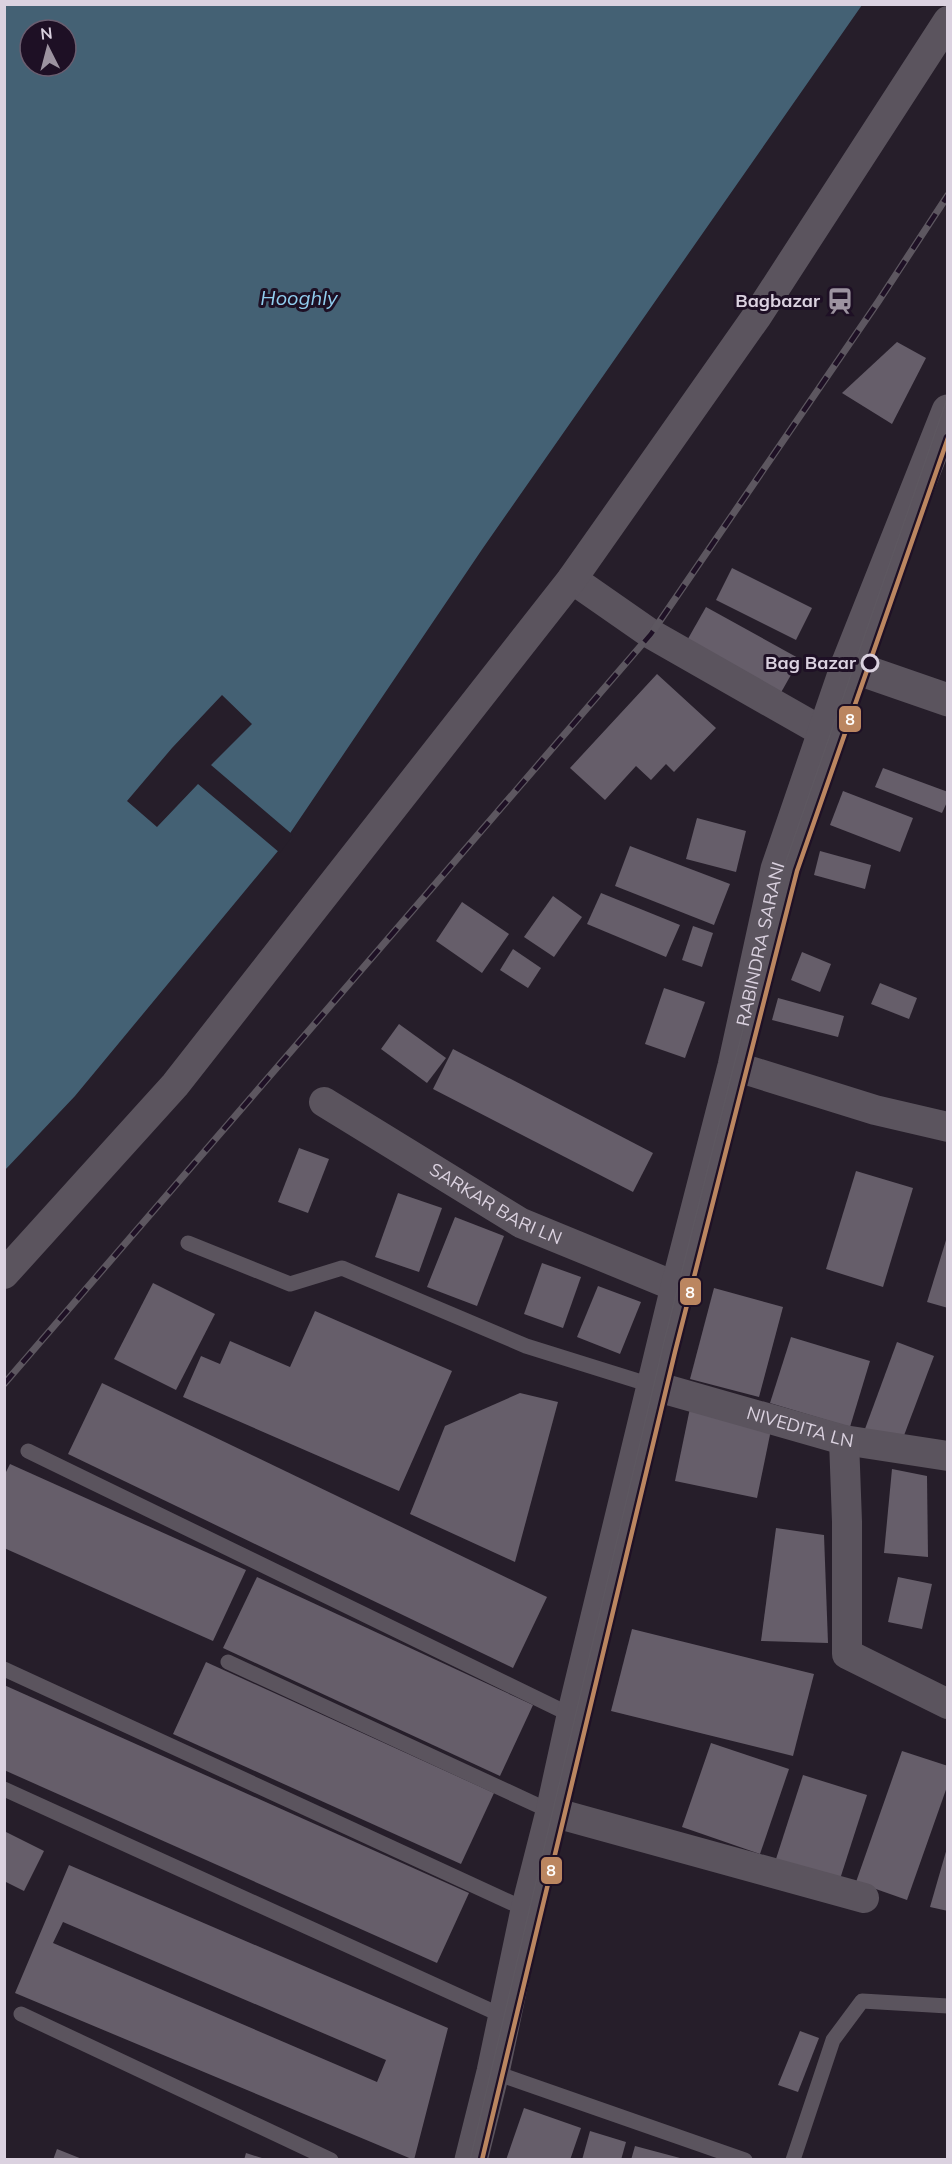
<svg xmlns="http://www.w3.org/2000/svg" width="952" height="2164" font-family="Mulish,sans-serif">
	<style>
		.water { fill: #446174; fill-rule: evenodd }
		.pier { fill: #261e2a }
		.building { fill: #665e6a; fill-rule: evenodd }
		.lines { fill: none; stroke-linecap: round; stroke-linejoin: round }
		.lane { stroke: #5b545e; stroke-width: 15 }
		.street { stroke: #5b545e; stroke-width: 30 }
		.secondary { stroke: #5b545e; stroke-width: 33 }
		.tram { stroke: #5d5760; stroke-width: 1.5 }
		.rail-casing { stroke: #5d5760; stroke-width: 7 }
		.rail { stroke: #1e1025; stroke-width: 4.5; stroke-dasharray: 14; stroke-linecap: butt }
		.tram-1-casing { stroke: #1e1025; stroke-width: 9 }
		.tram-1 { stroke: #bb8660; stroke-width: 4.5 }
		.stop-dot { fill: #1e1025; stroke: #dbd2e0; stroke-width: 3 }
		.labels { text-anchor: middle; stroke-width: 6; stroke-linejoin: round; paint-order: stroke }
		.poi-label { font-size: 18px; font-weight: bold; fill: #dbd2e0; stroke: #1e1025; text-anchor: end }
		.stop-label { font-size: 18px; font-weight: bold; fill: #dbd2e0; stroke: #1e1025; text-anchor: end }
		.street-label { font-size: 18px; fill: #dbd2e0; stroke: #1e1025 }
		.water-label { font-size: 20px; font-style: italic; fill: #91ceef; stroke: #1e1025 }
		.line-badge { stroke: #1e1025; stroke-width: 2 }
		.badge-label { font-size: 16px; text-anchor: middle; font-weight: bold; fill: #fff }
	</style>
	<rect width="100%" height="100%" fill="#261e2a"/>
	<path class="water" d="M5,5h857l-379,543 -205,303 -203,245 -70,74zM30,30h36v36h-36z"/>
	<path class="pier" d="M222,695l30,29 -41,41 82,70 -13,18 -82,-69 -41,43 -30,-26 45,-53z"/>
	<g class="building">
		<path d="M897,342l29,16 -34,66 -50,-31z"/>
		<path d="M732,568l80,40 -16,32 -80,-40z"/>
		<path d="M706,607l94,52 -21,37 -94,-52z"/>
		<path d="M657,674l59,54 -42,44 -8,-8 -15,16 -15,-14 -31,34 -35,-32z"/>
		<path d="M883,768l65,24v8l-6,13 -67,-26z"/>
		<path d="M843,791l70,27 -13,34 -70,-27z"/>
		<path d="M697,818l49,13 -10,41 -50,-13z"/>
		<path d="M630,846l100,38 -16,41 -99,-39z"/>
		<path d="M820,851l51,14 -6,24 -51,-14z"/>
		<path d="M601,893l79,32 -14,32 -79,-33z"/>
		<path d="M553,896l29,21 -28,40 -30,-20z"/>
		<path d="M462,902l47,32 -27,39 -46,-32z"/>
		<path d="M693,926l20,7 -11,34 -20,-7z"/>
		<path d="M513,949l28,19 -13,20 -28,-18z"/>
		<path d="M802,952l29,12 -11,28 -29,-12z"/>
		<path d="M880,983l37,15 -8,21 -38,-15z"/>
		<path d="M664,988l41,14 -20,56 -40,-14z"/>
		<path d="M778,998l66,18 -6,21 -66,-17z"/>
		<path d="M399,1024l47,34 -19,25 -46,-34z"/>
		<path d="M453,1049l200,104 -20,39 -200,-103z"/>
		<path d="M299,1148l30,11 -21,54 -30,-11z"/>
		<path d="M856,1171l57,17 -30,99 -57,-18z"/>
		<path d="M398,1193l44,15 -23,64 -44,-15z"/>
		<path d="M455,1217l49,19 -27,70 -50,-19z"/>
		<path d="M947,1237h1v71l-21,-6z"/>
		<path d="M542,1263l39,14 -18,51 -39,-14z"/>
		<path d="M153,1283l62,31 -39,76 -62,-31z"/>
		<path d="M598,1286l43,16 -21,52 -43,-17z"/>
		<path d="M714,1288l69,19 -24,90 -69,-18z"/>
		<path d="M315,1311l137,60 -53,120 -216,-94 18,-41 19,8 10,-23 60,26z"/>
		<path d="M791,1337l79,24 -20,66 -80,-24z"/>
		<path d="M897,1342l37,14 -34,90 -38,-9z"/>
		<path d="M102,1383l445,214 -34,71 -445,-214z"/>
		<path d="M520,1393l38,9 -43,160 -105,-48 35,-88z"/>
		<path d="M690,1408l82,17 -15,73 -82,-17z"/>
		<path d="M10,1464l236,106 -33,71 -209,-93v-72z"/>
		<path d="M892,1469l35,7 1,81 -44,-4z"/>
		<path d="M776,1528l48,7 4,108 -67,-2z"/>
		<path d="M257,1577l276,128 -33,71 -277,-128z"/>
		<path d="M898,1577l34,7 -10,45 -34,-7z"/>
		<path d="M632,1629l182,45 -21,82 -182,-45z"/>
		<path d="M206,1662l288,131 -33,71 -288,-130z"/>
		<path d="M4,1685l465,208 -32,70 -433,-193z"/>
		<path d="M711,1743l78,26 -29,85 -78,-27z"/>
		<path d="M902,1751l46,15v18l-41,116 -51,-18z"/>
		<path d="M803,1775l64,20 -27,84 -64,-20z"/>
		<path d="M4,1831l40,20 -20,40 -20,-10z"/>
		<path d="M947,1848h1v63l-18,-4z"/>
		<path d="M69,1865l379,163 -34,132 -399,-167zM63,1922l323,138 -9,22 -324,-139z"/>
		<path d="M800,2031l19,7 -21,54 -20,-7z"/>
		<path d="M524,2108l57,20 -11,32h-64z"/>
		<path d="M590,2131l36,11 -5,18h-39z"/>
		<path d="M635,2146l45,12v2h-49z"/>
		<path d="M57,2149l25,10v1h-29z"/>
		<path d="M246,2153l19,6v1h-21z"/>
	</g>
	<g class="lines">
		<g class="lane">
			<path d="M188,1243l102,41 52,-16 184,78 128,40"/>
			<path d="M28,1451l545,265"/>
			<path d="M228,1662l324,150"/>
			<path d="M4,1669l523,241"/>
			<path d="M4,1789l499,227"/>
			<path d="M21,2014l310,146"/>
			<path d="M493,2072l252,88"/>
			<path d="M793,2160l40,-120 29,-39 86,5"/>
		</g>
		<g class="street">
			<path d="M572,579l79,55 172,98"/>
			<path d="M734,1066l141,44 73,17"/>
			<path id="s1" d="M324,1102l197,121 156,64"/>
			<path d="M4,1274l171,-189 397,-506 185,-263 191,-295"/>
			<path id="s2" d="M654,1386l190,54 104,16"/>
			<path d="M844,1440l3,82v132l101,50"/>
			<path d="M552,1812l312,86"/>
		</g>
		<g class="secondary">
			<path d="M847,665l101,35"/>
			<path id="s3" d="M471,2160l22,-88 34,-162 25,-98 21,-96 104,-429 57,-221 43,-197 70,-204 101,-254"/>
		</g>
		<path class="tram" d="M470,2160l194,-818 120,-475 164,-471"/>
		<defs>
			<path id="rail" d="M4,1384l647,-750 227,-332 70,-107"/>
		</defs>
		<use href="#rail" class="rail-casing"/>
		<use href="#rail" class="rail"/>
		<defs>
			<path id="tram-1" d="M482,2160l193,-808 122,-481 151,-433"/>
		</defs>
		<use href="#tram-1" class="tram-1-casing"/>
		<use href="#tram-1" class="tram-1"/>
	</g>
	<defs>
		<symbol id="station-bare" viewBox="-9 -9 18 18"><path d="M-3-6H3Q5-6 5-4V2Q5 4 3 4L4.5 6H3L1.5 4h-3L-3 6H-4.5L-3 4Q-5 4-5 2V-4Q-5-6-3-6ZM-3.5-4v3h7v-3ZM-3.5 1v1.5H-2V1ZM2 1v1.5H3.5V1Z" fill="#9c93a0" stroke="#1e1025" stroke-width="2.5" paint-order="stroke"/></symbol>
	</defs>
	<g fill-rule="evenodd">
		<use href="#station-bare" x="821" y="282" width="38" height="38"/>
	</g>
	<circle class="stop-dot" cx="870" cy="663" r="8"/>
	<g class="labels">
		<g class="poi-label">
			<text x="820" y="307">Bagbazar</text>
		</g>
		<g class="stop-label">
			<text x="856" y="669">Bag Bazar</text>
		</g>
		<g class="street-label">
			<text dy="6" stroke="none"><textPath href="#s3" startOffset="1250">RABINDRA SARANI</textPath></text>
			<text dy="6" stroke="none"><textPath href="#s1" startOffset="200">SARKAR BARI LN</textPath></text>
			<text dy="6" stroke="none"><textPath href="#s2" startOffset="152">NIVEDITA LN</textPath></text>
		</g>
		<g class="water-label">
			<text x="299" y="305">Hooghly</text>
		</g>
	</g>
	<g class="line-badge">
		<rect x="838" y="705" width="24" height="28" rx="6" fill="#bb8660"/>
		<rect x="679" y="1277" width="23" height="29" rx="6" fill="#bb8660"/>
		<rect x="540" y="1856" width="23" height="29" rx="6" fill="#bb8660"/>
	</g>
	<g class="badge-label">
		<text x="850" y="725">8</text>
		<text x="690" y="1298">8</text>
		<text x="551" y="1876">8</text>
	</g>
	<rect width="952" height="2164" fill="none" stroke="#dbd2e0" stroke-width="12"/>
	<g transform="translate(48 48) rotate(354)"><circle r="28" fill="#1e1025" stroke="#6a5e70" stroke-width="1.5"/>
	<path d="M0-4.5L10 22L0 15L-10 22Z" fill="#9c93a0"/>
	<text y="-9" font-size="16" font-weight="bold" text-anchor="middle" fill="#dbd2e0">N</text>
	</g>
</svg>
